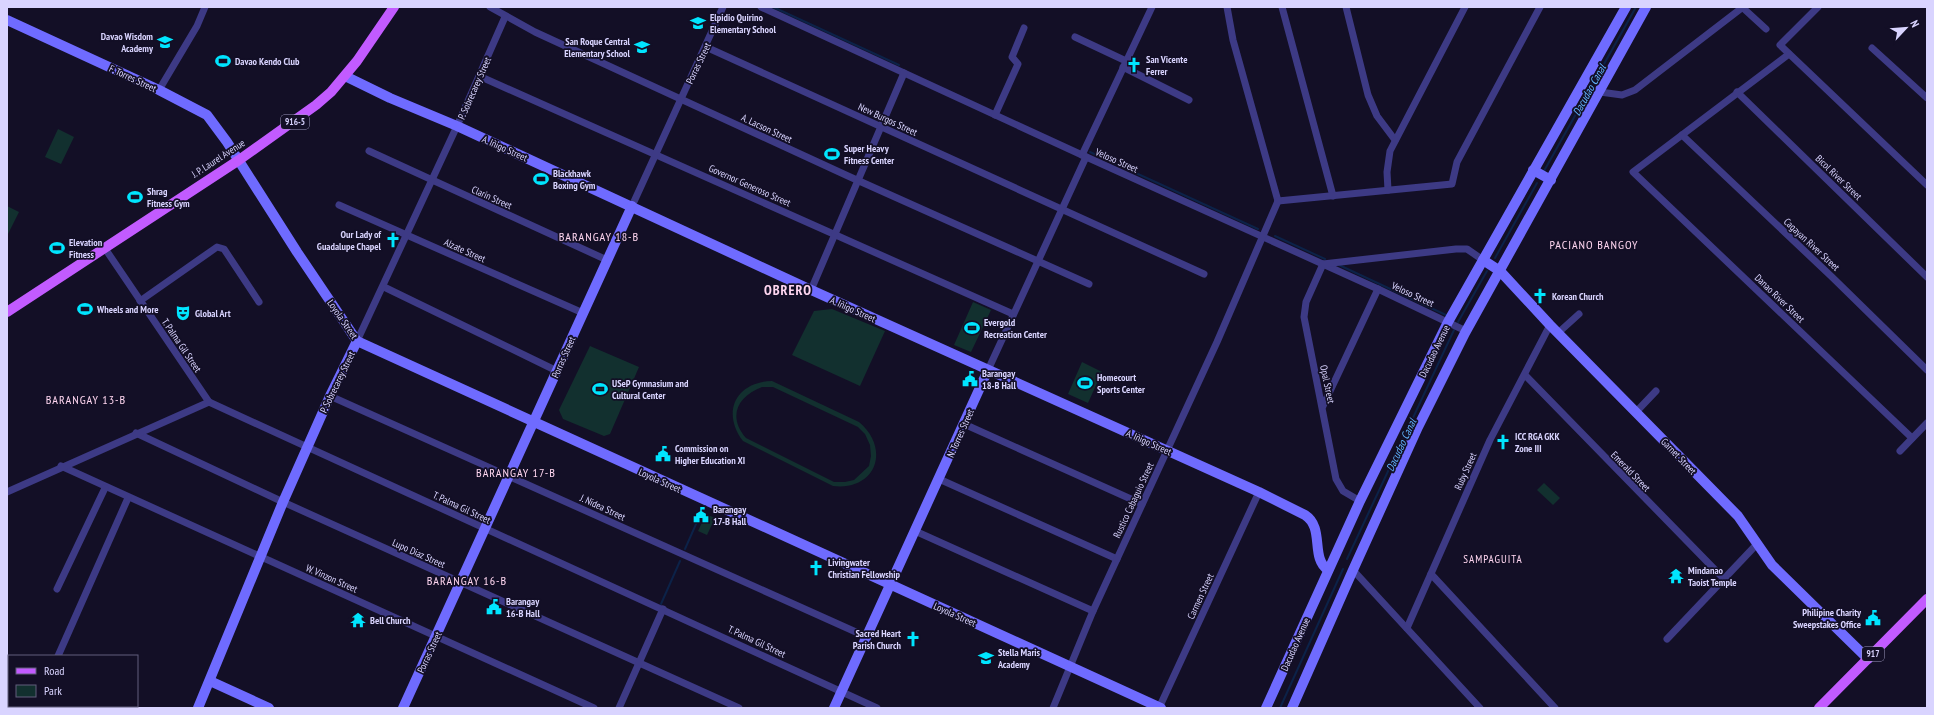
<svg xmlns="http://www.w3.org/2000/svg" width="1934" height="715" font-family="'PT Sans Narrow',sans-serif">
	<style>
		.green { fill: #12302f; fill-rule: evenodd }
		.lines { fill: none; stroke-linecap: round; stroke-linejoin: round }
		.stream { stroke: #0c2248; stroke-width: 2 }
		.street { stroke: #3d3a85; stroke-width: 7 }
		.secondary { stroke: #6f6bff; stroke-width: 10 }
		.primary { stroke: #c25bff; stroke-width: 10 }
		.labels { text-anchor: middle; stroke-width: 3.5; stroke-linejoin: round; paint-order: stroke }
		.shield { fill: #130f26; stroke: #9e99be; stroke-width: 1 }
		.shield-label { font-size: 9px; font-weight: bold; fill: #d9d4ff }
		.poi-label { font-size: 10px; font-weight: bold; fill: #d9d4ff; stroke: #130f26; text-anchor: start }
		.street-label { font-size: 10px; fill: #d9d4ff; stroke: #130f26 }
		.water-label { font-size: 11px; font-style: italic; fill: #62b6ff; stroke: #130f26 }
		.neighbourhood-label { font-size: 11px; letter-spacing: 1px; fill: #ffd6f0; stroke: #130f26 }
		.quarter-label { font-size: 12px; letter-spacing: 1px; fill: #ffd6f0; stroke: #130f26 }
		.district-label { font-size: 14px; font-weight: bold; letter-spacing: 1px; fill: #ffd6f0; stroke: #130f26 }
	</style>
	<rect width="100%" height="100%" fill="#130f26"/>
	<g class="green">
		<path d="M58,129l16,8 -13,27 -16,-7z"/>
		<path d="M7,206l12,6 -12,24z"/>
		<path d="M973,302l18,8 -20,42 -17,-7z"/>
		<path d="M832,309l53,22 -25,55 -68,-31 22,-44z"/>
		<path d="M590,346l49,21 -29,67 -6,2 -41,-17 -4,-9z"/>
		<path d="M1082,362l20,10 -14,31 -20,-9z"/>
		<path d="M772,381l87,41c32,27 17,69 -26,64l-90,-45c-22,-29 -7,-59 29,-60zM762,387h11l85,40 7,7 5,11 1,11 -2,10 -15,14 -9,2h-11l-88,-44c-19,-22 -8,-42 16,-51z"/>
		<path d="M1544,483l16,15 -7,7 -16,-15z"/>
		<path d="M706,514l9,4 -8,17 -9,-4z"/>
	</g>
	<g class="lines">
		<g class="stream">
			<path d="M773,7l126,58"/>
			<path d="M1090,152l168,77"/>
			<path d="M1544,171l92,-164"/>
			<path d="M1275,236l50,23"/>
			<path d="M1495,258l42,-75"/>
			<path d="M1339,265l107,50"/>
			<path d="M1458,322l29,-51"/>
			<path d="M685,549l19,-43"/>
			<path d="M1347,559l107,-229"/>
			<path d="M661,604l19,-43"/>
			<path d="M1280,708l63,-139"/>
		</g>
		<g class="street">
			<path d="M490,7l45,25 313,144 241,108"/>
			<path d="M761,7l321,148 296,134 88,42"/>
			<path d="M1227,7l6,33 45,161"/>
			<path d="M1282,7l51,189"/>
			<path d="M1346,7l22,88 9,21 18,24"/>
			<path d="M1742,7l24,22"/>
			<path d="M1818,7l-38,38 147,140"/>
			<path d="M1075,37l51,24"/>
			<path d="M706,47l498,227"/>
			<path d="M1872,48l55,50"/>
			<path d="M1789,54l-156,118 279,266"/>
			<path d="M1123,67l66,33"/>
			<path d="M479,76l534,238"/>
			<path d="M159,90l38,-64 8,-19"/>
			<path d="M1600,92l22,3 13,-5 108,-83"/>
			<path d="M1737,92l190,185"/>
			<path d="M995,115l23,-51 -6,-7 12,-29"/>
			<path d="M1682,135l150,142 95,93"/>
			<path d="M369,151l238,109"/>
			<path d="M1082,155l70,-148"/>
			<path d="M1388,190l-1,-18 3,-21 75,-144"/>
			<path d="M1278,201l174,-17 5,-22 83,-155"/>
			<path d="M339,205l244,108"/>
			<path d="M632,206l91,-199"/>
			<path d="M104,247l105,155 668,306"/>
			<path d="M384,287l173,84"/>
			<path d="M811,290l93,-217"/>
			<path d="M140,301l77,-54 7,2 35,53"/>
			<path d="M1558,333l21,-19"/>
			<path d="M357,341l100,-215 48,-109"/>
			<path d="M988,370l98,-213"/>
			<path d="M1525,375l199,204"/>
			<path d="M330,396c180,79 358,162 537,241"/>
			<path d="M1323,406l55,-117"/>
			<path d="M1636,412l20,-21"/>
			<path d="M964,424l178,80"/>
			<path d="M136,433l147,69 456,206"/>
			<path d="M1900,451l27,-28"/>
			<path d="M61,466l533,242"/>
			<path d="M939,479l178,80"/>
			<path d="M7,492l202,-90"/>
			<path d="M1360,501l-17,-10 -7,-12 -32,-162 2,-15 17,-38 133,-15h11l16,11"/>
			<path d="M915,531l178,80"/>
			<path d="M1353,570l127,138"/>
			<path d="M1431,574l124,134"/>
			<path d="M57,589l48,-101"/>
			<path d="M1407,628l83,-188 60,-115"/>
			<path d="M1667,639l90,-95"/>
			<path d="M58,656l70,-158"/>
			<path d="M35,708l1,-2"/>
			<path d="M619,708l44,-99"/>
			<path d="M1053,708l40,-97 124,-269 61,-141"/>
			<path d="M1159,708l100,-216"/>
		</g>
		<g class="secondary">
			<path d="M7,20l152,70 48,25 20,27 70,110 60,89 804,367"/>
			<path d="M345,76l45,22 67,28 352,163 450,203 46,23c20,13 5,43 23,55"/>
			<path d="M1533,170l18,10"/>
			<path d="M1483,260l17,11 50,54 188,191 34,49 96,94"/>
			<path d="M210,681l59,27"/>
			<path d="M198,708l85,-206 47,-106 27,-55"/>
			<path d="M403,708l229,-502"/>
			<path d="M834,708l154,-338"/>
			<path d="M1266,708l94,-207 88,-179 178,-315"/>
			<path d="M1292,708l61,-138 65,-143 47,-94 181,-326"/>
		</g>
		<g class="primary">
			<path d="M7,312l232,-152 77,-55 15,-13 26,-31 37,-54"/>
			<path d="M1819,708l108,-109"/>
		</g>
	</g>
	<defs>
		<symbol id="school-bare" viewBox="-9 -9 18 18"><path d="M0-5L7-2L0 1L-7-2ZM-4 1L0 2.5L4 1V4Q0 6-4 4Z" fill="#00e5ff" stroke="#130f26" stroke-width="2.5" paint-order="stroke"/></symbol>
		<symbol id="stadium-bare" viewBox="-9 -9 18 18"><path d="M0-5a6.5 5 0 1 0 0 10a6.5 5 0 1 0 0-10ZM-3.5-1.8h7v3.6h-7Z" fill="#00e5ff" stroke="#130f26" stroke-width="2.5" paint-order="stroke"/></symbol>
		<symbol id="church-bare" viewBox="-9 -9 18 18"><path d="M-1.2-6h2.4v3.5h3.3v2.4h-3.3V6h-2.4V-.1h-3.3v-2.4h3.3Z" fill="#00e5ff" stroke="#130f26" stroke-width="2.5" paint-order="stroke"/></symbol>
		<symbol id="theatre-bare" viewBox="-9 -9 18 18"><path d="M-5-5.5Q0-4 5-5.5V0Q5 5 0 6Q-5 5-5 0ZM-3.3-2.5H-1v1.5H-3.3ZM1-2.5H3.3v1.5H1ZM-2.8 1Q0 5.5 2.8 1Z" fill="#00e5ff" stroke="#130f26" stroke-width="2.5" paint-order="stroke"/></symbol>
		<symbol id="civic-bare" viewBox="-9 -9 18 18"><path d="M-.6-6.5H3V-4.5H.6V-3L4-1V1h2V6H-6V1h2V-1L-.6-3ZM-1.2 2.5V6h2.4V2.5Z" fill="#00e5ff" stroke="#130f26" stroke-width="2.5" paint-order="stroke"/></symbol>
		<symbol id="temple-bare" viewBox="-9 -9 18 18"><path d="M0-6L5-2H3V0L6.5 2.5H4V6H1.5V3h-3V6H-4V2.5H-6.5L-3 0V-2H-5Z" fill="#00e5ff" stroke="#130f26" stroke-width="2.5" paint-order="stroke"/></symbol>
	</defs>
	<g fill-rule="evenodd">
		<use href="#school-bare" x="687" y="12" width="22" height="22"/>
		<use href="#school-bare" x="154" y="31" width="22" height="22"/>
		<use href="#school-bare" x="631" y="36" width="22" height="22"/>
		<use href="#stadium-bare" x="212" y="50" width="22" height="22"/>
		<use href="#church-bare" x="1123" y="54" width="22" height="22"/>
		<use href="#stadium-bare" x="821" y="143" width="22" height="22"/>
		<use href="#stadium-bare" x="530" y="168" width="22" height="22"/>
		<use href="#stadium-bare" x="124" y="186" width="22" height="22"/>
		<use href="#church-bare" x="382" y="229" width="22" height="22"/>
		<use href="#stadium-bare" x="46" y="237" width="22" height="22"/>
		<use href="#church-bare" x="1529" y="285" width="22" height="22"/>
		<use href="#stadium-bare" x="74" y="298" width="22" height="22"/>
		<use href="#theatre-bare" x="172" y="302" width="22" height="22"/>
		<use href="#stadium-bare" x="961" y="317" width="22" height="22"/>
		<use href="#civic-bare" x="959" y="368" width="22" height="22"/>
		<use href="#stadium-bare" x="1074" y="372" width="22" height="22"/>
		<use href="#stadium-bare" x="589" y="378" width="22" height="22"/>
		<use href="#church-bare" x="1492" y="431" width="22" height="22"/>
		<use href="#civic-bare" x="652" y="443" width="22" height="22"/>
		<use href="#civic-bare" x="690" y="504" width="22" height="22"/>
		<use href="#church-bare" x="805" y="557" width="22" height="22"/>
		<use href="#temple-bare" x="1665" y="565" width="22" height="22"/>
		<use href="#civic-bare" x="483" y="596" width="22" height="22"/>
		<use href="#civic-bare" x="1862" y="607" width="22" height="22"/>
		<use href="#temple-bare" x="347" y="609" width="22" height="22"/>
		<use href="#church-bare" x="902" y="628" width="22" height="22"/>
		<use href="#school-bare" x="975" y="647" width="22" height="22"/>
	</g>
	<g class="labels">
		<g class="shield">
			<rect x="281" y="115" width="28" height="14" rx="3"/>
			<rect x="1862" y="647" width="22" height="14" rx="3"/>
		</g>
		<g class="shield-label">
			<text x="295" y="125">916-5</text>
			<text x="1873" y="657">917</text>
		</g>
		<g class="poi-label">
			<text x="710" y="21">Elpidio Quirino<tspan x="710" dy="12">Elementary School</tspan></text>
			<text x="153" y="40" text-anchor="end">Davao Wisdom<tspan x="153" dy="12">Academy</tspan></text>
			<text x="630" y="45" text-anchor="end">San Roque Central<tspan x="630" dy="12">Elementary School</tspan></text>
			<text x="1146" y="63">San Vicente<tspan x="1146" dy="12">Ferrer</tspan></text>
			<text x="235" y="65">Davao Kendo Club</text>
			<text x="844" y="152">Super Heavy<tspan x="844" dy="12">Fitness Center</tspan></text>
			<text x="553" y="177">Blackhawk<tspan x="553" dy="12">Boxing Gym</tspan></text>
			<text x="147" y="195">Shrag<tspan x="147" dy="12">Fitness Gym</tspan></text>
			<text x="381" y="238" text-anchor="end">Our Lady of<tspan x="381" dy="12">Guadalupe Chapel</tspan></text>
			<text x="69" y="246">Elevation<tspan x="69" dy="12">Fitness</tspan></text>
			<text x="1552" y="300">Korean Church</text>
			<text x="97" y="313">Wheels and More</text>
			<text x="195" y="317">Global Art</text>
			<text x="984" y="326">Evergold<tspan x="984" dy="12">Recreation Center</tspan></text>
			<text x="982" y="377">Barangay<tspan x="982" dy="12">18-B Hall</tspan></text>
			<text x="1097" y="381">Homecourt<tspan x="1097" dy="12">Sports Center</tspan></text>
			<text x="612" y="387">USeP Gymnasium and<tspan x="612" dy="12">Cultural Center</tspan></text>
			<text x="1515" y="440">ICC RGA GKK<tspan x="1515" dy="12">Zone III</tspan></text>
			<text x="675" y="452">Commission on<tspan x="675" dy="12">Higher Education XI</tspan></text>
			<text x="713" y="513">Barangay<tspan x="713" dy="12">17-B Hall</tspan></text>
			<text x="828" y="566">Livingwater<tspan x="828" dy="12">Christian Fellowship</tspan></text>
			<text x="1688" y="574">Mindanao<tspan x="1688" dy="12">Taoist Temple</tspan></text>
			<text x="506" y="605">Barangay<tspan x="506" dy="12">16-B Hall</tspan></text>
			<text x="1861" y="616" text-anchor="end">Philipine Charity<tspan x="1861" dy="12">Sweepstakes Office</tspan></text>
			<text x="370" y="624">Bell Church</text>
			<text x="901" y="637" text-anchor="end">Sacred Heart<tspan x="901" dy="12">Parish Church</tspan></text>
			<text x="998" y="656">Stella Maris<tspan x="998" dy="12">Academy</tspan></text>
		</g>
		<g class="street-label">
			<text transform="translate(698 63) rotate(-64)" y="4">Porras Street</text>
			<text transform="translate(133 78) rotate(25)" y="4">F. Torres Street</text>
			<text transform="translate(474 88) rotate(-66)" y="4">P. Sobrecarey Street</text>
			<text transform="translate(888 119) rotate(25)" y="4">New Burgos Street</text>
			<text transform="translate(767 128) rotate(25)" y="4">A. Lacson Street</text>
			<text transform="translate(505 148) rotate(24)" y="4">A. Iñigo Street</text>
			<text transform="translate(218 158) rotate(-33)" y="4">J. P. Laurel Avenue</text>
			<text transform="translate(1117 160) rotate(24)" y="4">Veloso Street</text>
			<text transform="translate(1839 177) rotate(44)" y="4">Bicol River Street</text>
			<text transform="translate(750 185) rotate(24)" y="4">Governor Generoso Street</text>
			<text transform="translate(492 197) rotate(24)" y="4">Clarin Street</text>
			<text transform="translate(1812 244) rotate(43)" y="4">Cagayan River Street</text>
			<text transform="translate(465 250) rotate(24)" y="4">Alzate Street</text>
			<text transform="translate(1413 294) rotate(25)" y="4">Veloso Street</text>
			<text transform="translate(1780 298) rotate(44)" y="4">Danao River Street</text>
			<text transform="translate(853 309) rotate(24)" y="4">A. Iñigo Street</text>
			<text transform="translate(343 319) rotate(55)" y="4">Loyola Street</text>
			<text transform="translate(182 345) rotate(56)" y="4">T. Palma Gil Street</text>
			<text transform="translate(1434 351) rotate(-64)" y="4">Dacudao Avenue</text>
			<text transform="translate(563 357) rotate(-66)" y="4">Porras Street</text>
			<text transform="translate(337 382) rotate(-64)" y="4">P. Sobrecarey Street</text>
			<text transform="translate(1328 384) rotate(78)" y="4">Opal Street</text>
			<text transform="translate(960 433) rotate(-66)" y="4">N. Torres Street</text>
			<text transform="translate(1149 442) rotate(24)" y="4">A. Iñigo Street</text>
			<text transform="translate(1679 456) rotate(46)" y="4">Garnet Street</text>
			<text transform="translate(1465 471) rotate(-66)" y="4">Ruby Street</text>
			<text transform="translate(1631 471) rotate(46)" y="4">Emerald Street</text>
			<text transform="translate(660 480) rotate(24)" y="4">Loyola Street</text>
			<text transform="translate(1133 500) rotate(-65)" y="4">Rustico Cabaguio Street</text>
			<text transform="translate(462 507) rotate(25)" y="4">T. Palma Gil Street</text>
			<text transform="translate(603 507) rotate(25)" y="4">J. Nidea Street</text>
			<text transform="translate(419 553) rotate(24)" y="4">Lupo Diaz Street</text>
			<text transform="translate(332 578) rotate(24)" y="4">W. Vinzon Street</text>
			<text transform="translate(1200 596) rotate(-65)" y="4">Carmen Street</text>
			<text transform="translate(955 614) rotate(24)" y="4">Loyola Street</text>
			<text transform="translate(757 641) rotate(25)" y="4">T. Palma Gil Street</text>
			<text transform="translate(1295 644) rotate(-66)" y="4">Dacudao Avenue</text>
			<text transform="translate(429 652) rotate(-65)" y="4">Porras Street</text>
		</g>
		<g class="water-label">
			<text transform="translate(1589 90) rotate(-61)" y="4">Dacudao Canal</text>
			<text transform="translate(1401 445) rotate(-65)" y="4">Dacudao Canal</text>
		</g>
		<g class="neighbourhood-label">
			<text x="1493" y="563">SAMPAGUITA</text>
		</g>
		<g class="quarter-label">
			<text x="599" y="241">BARANGAY 18-B</text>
			<text x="1594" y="249">PACIANO BANGOY</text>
			<text x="86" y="404">BARANGAY 13-B</text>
			<text x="516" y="477">BARANGAY 17-B</text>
			<text x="467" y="585">BARANGAY 16-B</text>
		</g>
		<g class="district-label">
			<text x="788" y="295">OBRERO</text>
		</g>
	</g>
	<rect width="1934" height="715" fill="none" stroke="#d9d4ff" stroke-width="16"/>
	<rect x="8" y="655" width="130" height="52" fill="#130f26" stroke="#625e7d"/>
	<rect x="16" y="668" width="20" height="6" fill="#c25bff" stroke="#625e7d"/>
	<text x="44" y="675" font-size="12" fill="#d9d4ff">Road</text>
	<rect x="16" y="685" width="20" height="12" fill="#12302f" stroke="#625e7d"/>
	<text x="44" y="695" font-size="12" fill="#d9d4ff">Park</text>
	<g transform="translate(1906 28) rotate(64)" stroke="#130f26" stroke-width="3" paint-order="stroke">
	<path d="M0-3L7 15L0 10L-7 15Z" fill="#d9d4ff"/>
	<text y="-6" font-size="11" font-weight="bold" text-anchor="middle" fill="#d9d4ff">N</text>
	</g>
</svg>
